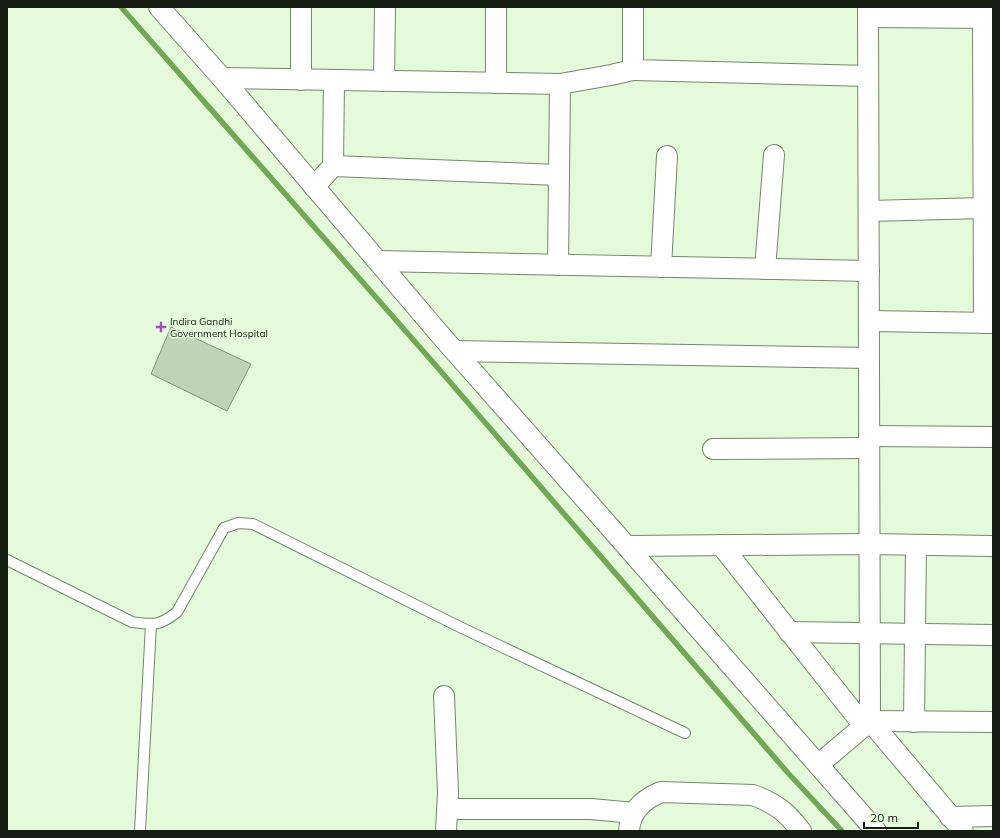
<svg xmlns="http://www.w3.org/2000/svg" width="1000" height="838" font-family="Mulish,sans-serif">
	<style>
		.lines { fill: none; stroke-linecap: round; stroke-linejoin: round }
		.stream { stroke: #71a755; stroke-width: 5.5 }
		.building { fill: #bfd4b6; stroke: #809377 }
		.lane-casing { stroke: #74876c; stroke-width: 12 }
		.street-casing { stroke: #74876c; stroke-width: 22 }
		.lane { stroke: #fff; stroke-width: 10 }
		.street { stroke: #fff; stroke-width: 20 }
		.poi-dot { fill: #a04ebd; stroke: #e5fadb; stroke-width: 1.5 }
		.labels { text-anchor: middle; stroke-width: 3.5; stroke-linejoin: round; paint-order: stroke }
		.poi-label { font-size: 10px; fill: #161d12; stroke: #e5fadb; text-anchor: start }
	</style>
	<rect width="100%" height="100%" fill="#e5fadb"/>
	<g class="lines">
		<path class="stream" d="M121,7l310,353 357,413 54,58"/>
	</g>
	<path class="building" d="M171,327l80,37 -24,47 -76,-37z"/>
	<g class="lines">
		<defs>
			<g id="lane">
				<path d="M7,560l125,62c22,3 28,4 45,-10l47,-84 14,-5 15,1 209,104 223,105"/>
				<path d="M140,831l11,-207"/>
			</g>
			<g id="street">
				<path d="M159,7l63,71 221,260 165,187 268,306"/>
				<path d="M301,7v73"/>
				<path d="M633,7v63l235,6"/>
				<path d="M868,17l125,1"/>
				<path d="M983,18l1,305"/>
				<path d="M222,78l338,6 51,-9 22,-5"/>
				<path d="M384,81l1,-74"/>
				<path d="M496,83v-76"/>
				<path d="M333,166l1,-86"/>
				<path d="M314,187l19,-21 226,9"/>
				<path d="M869,211l114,-3"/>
				<path d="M378,261l491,10"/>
				<path d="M558,265l2,-181"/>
				<path d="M661,267l6,-111"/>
				<path d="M765,269l9,-114"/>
				<path d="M869,321l124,2"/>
				<path d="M455,351l414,7"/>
				<path d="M869,436l124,1"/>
				<path d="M713,449l156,-1"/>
				<path d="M721,545l143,181"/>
				<path d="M627,546l242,-2 124,2"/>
				<path d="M789,632l204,3"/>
				<path d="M444,696l4,97 -2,38"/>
				<path d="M870,721l93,110"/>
				<path d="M870,721l123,1"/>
				<path d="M914,722l2,-177"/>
				<path d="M818,765l52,-44 -2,-714"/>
				<path d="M447,809h144l43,4"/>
				<path d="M950,817l43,-1"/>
				<path d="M629,831c1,-20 15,-32 32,-39l92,3c22,8 34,17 48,36"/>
			</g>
		</defs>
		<use href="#lane" class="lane-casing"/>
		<use href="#street" class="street-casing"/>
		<use href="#lane" class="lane"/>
		<use href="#street" class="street"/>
	</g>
	<path class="poi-dot" d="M159 321h4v4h4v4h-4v4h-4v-4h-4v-4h4z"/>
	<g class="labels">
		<g class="poi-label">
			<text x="170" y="325">Indira Gandhi<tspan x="170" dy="12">Government Hospital</tspan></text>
		</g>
	</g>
	<rect width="1000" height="838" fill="none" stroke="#161d12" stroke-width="16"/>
	<path d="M864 822v6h54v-6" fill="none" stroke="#161d12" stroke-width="2"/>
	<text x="870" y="822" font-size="12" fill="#161d12" stroke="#e5fadb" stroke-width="3" paint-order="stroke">20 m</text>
</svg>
